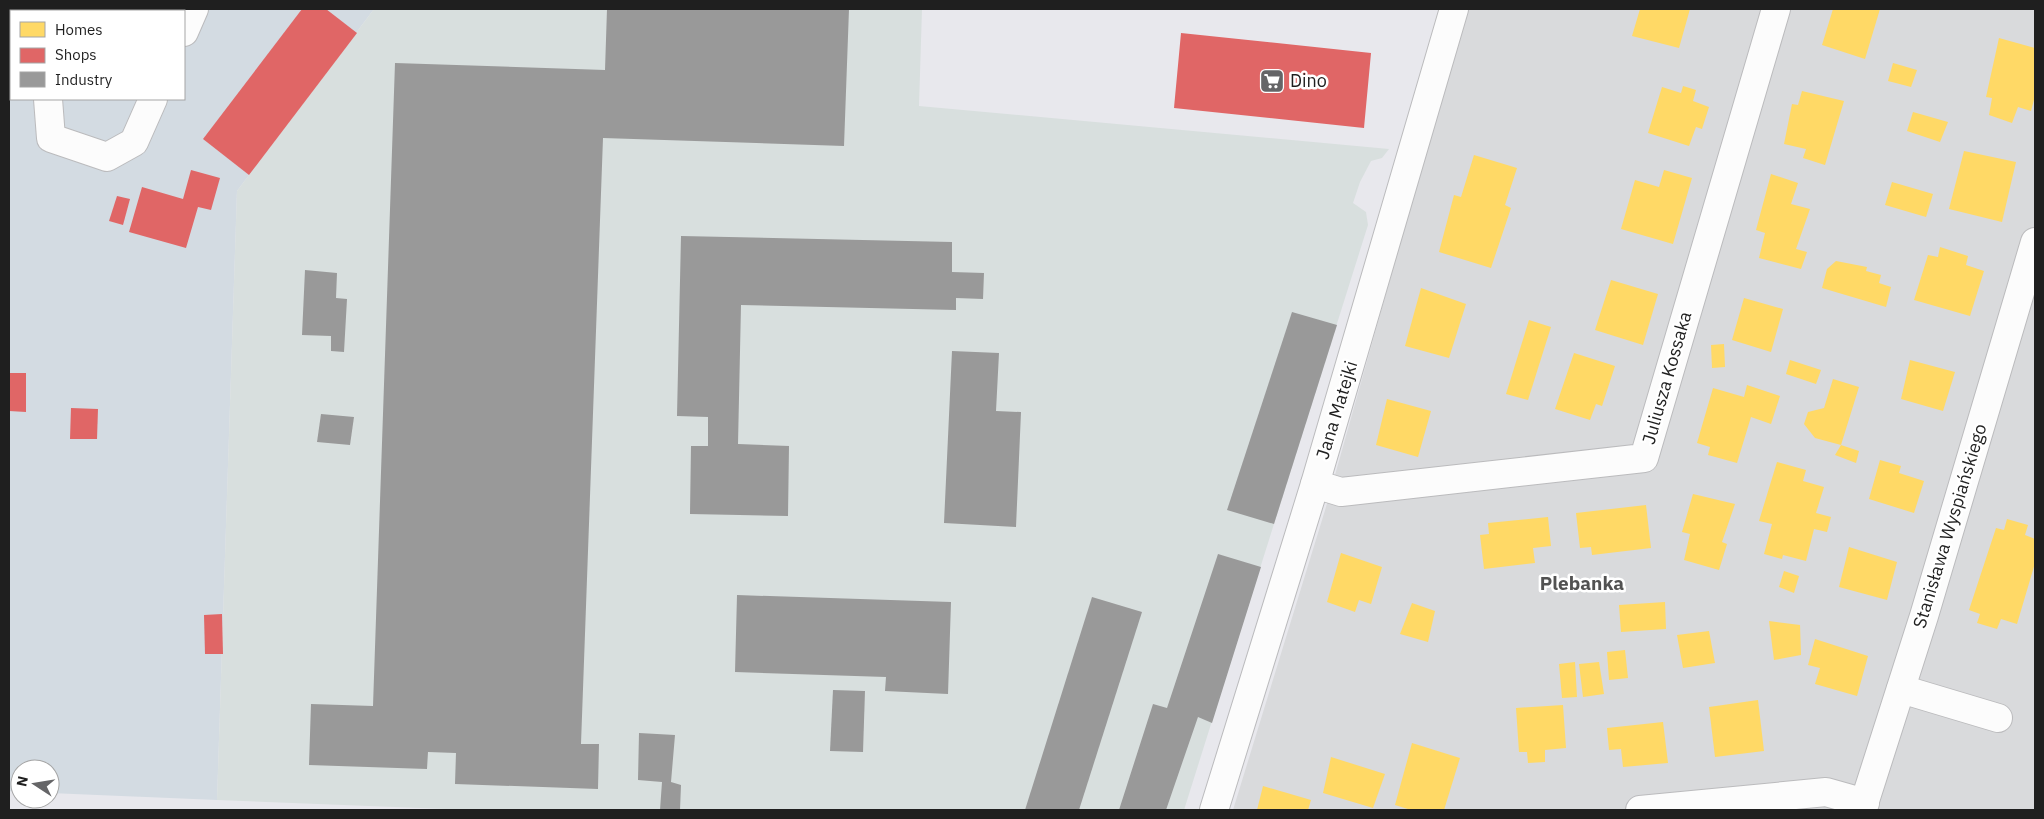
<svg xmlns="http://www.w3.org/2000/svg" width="2044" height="819" font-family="'IBM Plex Sans',sans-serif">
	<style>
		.residential { fill: #d9dadc }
		.commercial { fill: #d3dbe2; fill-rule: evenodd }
		.industrial { fill: #d8dfde }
		.homes { fill: #ffd966 }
		.shops { fill: #e06666 }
		.industry { fill: #999 }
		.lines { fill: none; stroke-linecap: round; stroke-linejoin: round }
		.minor-casing { stroke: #bbbbbd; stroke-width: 30 }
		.minor { stroke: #fcfcfc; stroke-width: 28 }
		.labels { text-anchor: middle; stroke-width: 5; stroke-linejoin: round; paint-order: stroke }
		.poi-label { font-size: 18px; fill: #1f1f1f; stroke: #fff; text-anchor: start }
		.street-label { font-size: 18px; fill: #1f1f1f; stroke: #fff }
		.neighbourhood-label { font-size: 19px; font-weight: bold; fill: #525252; stroke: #fff }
	</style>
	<rect width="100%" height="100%" fill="#e8e8ed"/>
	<path class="residential" d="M1466,9h569v801h-802l93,-303z"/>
	<path class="commercial" d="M9,9h365l-137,182 -20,609 -167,-7v-24h-30v23l-11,-1zM11,11h173v88h-173z"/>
	<path class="industrial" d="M374,9h548l-3,97 470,43 -7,9 -11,3 -11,21 -7,21 13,9 2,13 -184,585h-713l-254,-10 20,-609z"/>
	<g class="homes">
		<path d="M1640,9h50l-11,39 -47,-12z"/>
		<path d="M1833,9h47l-15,50 -43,-14z"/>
		<path d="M1999,38l36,10v48l-4,15 -13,-4 -6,16 -23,-8 3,-17 -6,-1z"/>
		<path d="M1893,63l24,7 -6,17 -23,-6z"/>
		<path d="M1683,86l13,4 -3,11 16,6 -7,22 -6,-2 -7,19 -41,-13 14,-46 19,6z"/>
		<path d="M1802,91l42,10 -19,64 -22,-7 3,-9 -22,-5 8,-40 6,1z"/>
		<path d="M1913,112l35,10 -8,20 -33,-11z"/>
		<path d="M1964,151l52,11 -14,60 -53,-13z"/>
		<path d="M1474,155l43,13 -12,37 6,3 -20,60 -52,-16 15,-57 7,2z"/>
		<path d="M1664,170l28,8 -19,66 -52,-15 14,-49 24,7z"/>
		<path d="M1771,174l27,9 -7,21 19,5 -14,40 11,3 -6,17 -42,-11 6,-25 -9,-3z"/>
		<path d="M1892,182l41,12 -7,23 -41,-12z"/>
		<path d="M1940,247l28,9 -2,9 18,6 -14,45 -56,-16 14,-45 10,2z"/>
		<path d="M1836,261l31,6 -1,4 15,4 -2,8 12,4 -5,20 -64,-19 5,-19z"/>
		<path d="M1611,280l47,14 -15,51 -48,-15z"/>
		<path d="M1421,288l45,16 -17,54 -44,-12z"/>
		<path d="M1744,298l39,11 -12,43 -39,-12z"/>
		<path d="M1529,320l22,7 -23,73 -22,-6z"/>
		<path d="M1724,344l1,23 -13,1 -1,-23z"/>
		<path d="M1574,353l41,13 -13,40 -6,-2 -6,16 -35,-11z"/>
		<path d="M1790,360l31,10 -5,14 -30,-10z"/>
		<path d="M1910,360l45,12 -12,39 -42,-12z"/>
		<path d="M1833,379l26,8 -18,58 -26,-7 -11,-14 4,-12 16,-4z"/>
		<path d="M1747,385l33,11 -9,28 -20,-7 -14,46 -29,-8 2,-8 -13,-4 16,-55 31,9z"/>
		<path d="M1387,399l44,12 -13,46 -42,-12z"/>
		<path d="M1841,445l18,6 -3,12 -21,-8z"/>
		<path d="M1880,460l21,6 -2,7 25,8 -10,32 -45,-14z"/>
		<path d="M1777,462l29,8 -3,11 21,6 -8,26 15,4 -4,15 -13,-3 -8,32 -23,-6 -1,4 -18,-5 8,-30 -13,-3z"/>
		<path d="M1693,494l42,10 -13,38 5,2 -8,26 -35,-10 6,-26 -8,-2z"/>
		<path d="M1646,505l5,43 -59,7 -1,-8 -11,1 -4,-35z"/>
		<path d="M1548,517l3,29 -18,2 2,15 -51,6 -4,-34 9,-1 -1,-11z"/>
		<path d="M2007,519l21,6 -3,10 10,4v24l-18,61 -16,-5 -4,10 -20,-6 3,-9 -11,-4 27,-82 8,2z"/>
		<path d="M1849,547l48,15 -10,38 -48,-13z"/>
		<path d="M1341,553l41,14 -11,37 -12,-4 -4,12 -28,-10z"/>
		<path d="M1784,571l15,5 -5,17 -15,-6z"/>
		<path d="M1665,602l1,27 -45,3 -2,-27z"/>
		<path d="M1412,603l23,8 -7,31 -28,-8z"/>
		<path d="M1769,621l31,4 1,30 -27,5z"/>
		<path d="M1709,631l6,32 -32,5 -6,-33z"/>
		<path d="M1815,639l53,17 -11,40 -42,-12 5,-16 -12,-3z"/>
		<path d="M1625,650l3,28 -19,2 -2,-28z"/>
		<path d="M1575,662l2,35 -15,1 -3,-34z"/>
		<path d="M1599,662l5,32 -21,3 -4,-33z"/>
		<path d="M1758,700l6,51 -49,6 -6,-50z"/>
		<path d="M1563,705l3,43 -21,2v12l-17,1 -1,-11h-8l-3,-44z"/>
		<path d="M1663,722l5,41 -45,4 -2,-18 -12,1 -2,-22z"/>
		<path d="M1412,743l48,15 -16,52h-33l-16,-5z"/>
		<path d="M1331,757l54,17 -12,34 -50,-15z"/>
		<path d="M1263,786l48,14 -3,10h-51z"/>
	</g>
	<g class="shops">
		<path d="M98,9h51l-1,2h-51z"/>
		<path d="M302,9h24l31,24 -108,142 -46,-36z"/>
		<path d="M1181,33l190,20 -7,75 -190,-20z"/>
		<path d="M191,170l29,8 -9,32 -13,-3 -12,41 -57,-16 13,-45 41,12z"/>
		<path d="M117,196l13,3 -7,26 -14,-4z"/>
		<path d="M9,373h17v39l-17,-1z"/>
		<path d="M71,408l27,1 -1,30h-27z"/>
		<path d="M222,614l1,40h-18l-1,-39z"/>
	</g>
	<g class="industry">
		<path d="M607,9h242l-5,137 -241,-8 -22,606h18l-1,45 -143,-5 1,-31 -28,-1 -1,17 -118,-4 2,-61 62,2 22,-643 210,7z"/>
		<path d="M681,236l271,6v30l32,1 -1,26 -27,-1v12l-215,-5 -3,139 51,2 -1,70 -98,-2 1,-68h17v-29l-31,-1z"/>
		<path d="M305,270l32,3 -1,25 11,1 -3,53 -13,-1v-15l-29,-1z"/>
		<path d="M1292,312l45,13 -63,199 -47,-14z"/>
		<path d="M952,351l47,2 -3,58 25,1 -5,115 -72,-4z"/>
		<path d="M321,414l33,3 -4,28 -33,-3z"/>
		<path d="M1218,554l43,13 -49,156 -14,-6 -32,93h-47l34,-106 14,4z"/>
		<path d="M737,595l214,7 -3,92 -63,-3 1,-14 -151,-5z"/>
		<path d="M1092,597l50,15 -63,198h-54z"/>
		<path d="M833,690l32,1 -2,61 -33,-1z"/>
		<path d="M639,733l36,2 -4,47 10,3 -1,25h-20l2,-28 -24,-2z"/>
	</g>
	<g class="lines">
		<defs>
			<g id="minor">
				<path d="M55,11l1,-2"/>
				<path d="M184,32l10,-23"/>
				<path d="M48,99l3,39 56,19 27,-15 19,-43"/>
				<path d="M1315,484l26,8 303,-34 132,-449"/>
				<path d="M1901,689l97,29"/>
				<path d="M1214,810l101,-326 139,-475"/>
				<path d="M1640,810l186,-18 39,11"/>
				<path d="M1862,810l62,-194 111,-374"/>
			</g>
		</defs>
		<use href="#minor" class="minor-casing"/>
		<use href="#minor" class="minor"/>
	</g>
	<defs>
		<symbol id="supermarket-square" viewBox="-11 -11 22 22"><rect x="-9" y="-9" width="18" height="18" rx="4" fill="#656567" stroke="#fff"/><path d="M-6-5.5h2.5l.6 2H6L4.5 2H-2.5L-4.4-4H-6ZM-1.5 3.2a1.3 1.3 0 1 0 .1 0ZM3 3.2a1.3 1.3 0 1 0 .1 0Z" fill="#fff"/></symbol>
	</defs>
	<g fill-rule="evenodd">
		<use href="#supermarket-square" x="1258" y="67" width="28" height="28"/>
	</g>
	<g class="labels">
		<g class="poi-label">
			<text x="1290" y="87">Dino</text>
		</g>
		<g class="street-label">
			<text transform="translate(1667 378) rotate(-74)" y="6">Juliusza Kossaka</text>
			<text transform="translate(1337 410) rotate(-73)" y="6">Jana Matejki</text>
			<text transform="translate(1950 526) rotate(-73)" y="6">Stanisława Wyspiańskiego</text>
		</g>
		<g class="neighbourhood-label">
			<text x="1582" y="590">Plebanka</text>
		</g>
	</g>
	<rect width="2044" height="819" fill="none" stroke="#1f1f1f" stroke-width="20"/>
	<rect x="10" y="10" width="175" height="90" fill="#ffffff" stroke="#a5a5a5"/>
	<rect x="20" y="22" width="25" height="15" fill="#ffd966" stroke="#a5a5a5"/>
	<text x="55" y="35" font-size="15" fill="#1f1f1f">Homes</text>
	<rect x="20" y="48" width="25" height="15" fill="#e06666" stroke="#a5a5a5"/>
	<text x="55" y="60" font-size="15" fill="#1f1f1f">Shops</text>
	<rect x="20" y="72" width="25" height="15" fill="#999999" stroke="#a5a5a5"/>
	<text x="55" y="85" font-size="15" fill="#1f1f1f">Industry</text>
	<g transform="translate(35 784) rotate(282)"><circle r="24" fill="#ffffff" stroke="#a5a5a5"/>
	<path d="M0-4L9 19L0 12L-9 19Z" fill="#656567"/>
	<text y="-8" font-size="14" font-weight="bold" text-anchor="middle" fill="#1f1f1f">N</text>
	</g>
</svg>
